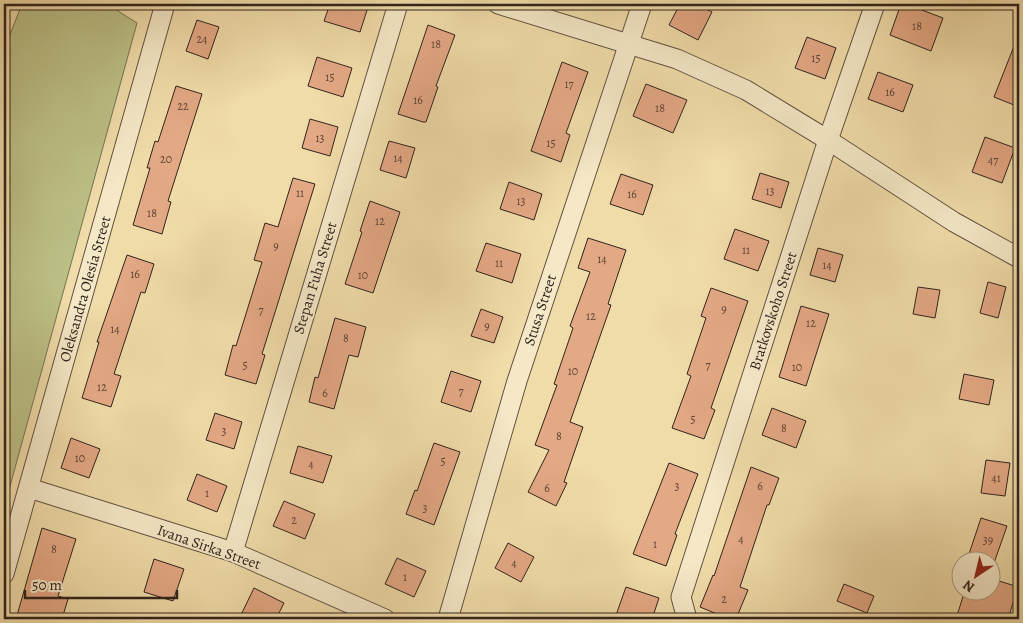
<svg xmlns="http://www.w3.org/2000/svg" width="1023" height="623" font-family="Alegreya,serif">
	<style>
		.green { fill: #bcc086; stroke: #767252 }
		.building { fill: #e3a884; stroke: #31241d }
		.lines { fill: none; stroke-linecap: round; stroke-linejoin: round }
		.minor-casing { stroke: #615240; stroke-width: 21 }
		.minor { stroke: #f5e8c7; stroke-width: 19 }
		.labels { text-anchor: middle; stroke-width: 4; stroke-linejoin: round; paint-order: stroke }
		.number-label { font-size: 12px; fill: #5e4537 }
		.street-label { font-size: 15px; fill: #31241d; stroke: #f5e8c7 }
	</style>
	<rect width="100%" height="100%" fill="#f0dca9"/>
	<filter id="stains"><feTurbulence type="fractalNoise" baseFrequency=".004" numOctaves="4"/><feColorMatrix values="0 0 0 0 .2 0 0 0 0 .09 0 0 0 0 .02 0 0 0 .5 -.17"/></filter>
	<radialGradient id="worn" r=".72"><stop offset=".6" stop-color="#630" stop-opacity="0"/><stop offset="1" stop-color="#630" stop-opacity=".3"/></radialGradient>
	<path class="green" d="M22,4h85l30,19 -133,485v-458z"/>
	<g class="building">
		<path d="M330,4h39l-9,28 -36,-11z"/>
		<path d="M680,4h16l16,8 -14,28 -29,-15z"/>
		<path d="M901,4h5l37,14 -12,33 -41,-16z"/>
		<path d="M197,20l22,7 -11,32 -22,-8z"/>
		<path d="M428,25l27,10 -19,51 2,1 -12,35h-3l-25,-8z"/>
		<path d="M1018,36l1,1v70l-25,-10z"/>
		<path d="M807,37l29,11 -11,31 -30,-11z"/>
		<path d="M317,57l35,11 -9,29 -35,-11z"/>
		<path d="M562,62l26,10 -22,61 4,2 -9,27 -30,-11z"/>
		<path d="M878,72l35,13 -10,27 -35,-13z"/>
		<path d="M646,84l41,16 -14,33 -40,-17z"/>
		<path d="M176,86l26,8 -34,107 3,1 -9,32 -29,-9 17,-57h-3l8,-27 3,1z"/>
		<path d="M310,119l28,8 -8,29 -28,-8z"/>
		<path d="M985,137l30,11 -13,35 -30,-11z"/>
		<path d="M389,141l26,7 -9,30 -26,-8z"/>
		<path d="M760,173l29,9 -8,26 -29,-9z"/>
		<path d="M621,174l32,11 -10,30 -33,-11z"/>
		<path d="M293,178l22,6 -53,170 3,1 -9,29 -31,-9 8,-30 3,1 26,-84 -8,-2 11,-37 13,4z"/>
		<path d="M509,182l33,12 -8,26 -34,-11z"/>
		<path d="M370,201l30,11 -27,81 -28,-9 17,-52 -2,-1z"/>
		<path d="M735,229l34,12 -11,30 -34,-12z"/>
		<path d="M588,238l38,12 -18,54 3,1 -41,117 13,5 -19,55 3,1 -11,23 -28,-14 21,-42 -14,-5 22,-60 -3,-1 19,-56 -3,-2 20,-54 -12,-4z"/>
		<path d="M486,243l35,11 -9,29 -36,-12z"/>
		<path d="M818,248l25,7 -8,27 -25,-7z"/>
		<path d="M127,255l27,9 -9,29 -4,-1 -27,82 7,2 -10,31 -29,-9 17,-56h-2z"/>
		<path d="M988,282l18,5 -8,31 -18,-5z"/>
		<path d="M918,287l22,3 -5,28 -22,-4z"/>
		<path d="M711,288l37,13 -37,107 4,2 -11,29 -32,-11 19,-52 -4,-2 19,-56 -5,-2z"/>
		<path d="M801,306l28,8 -23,72 -27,-9z"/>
		<path d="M481,309l22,8 -9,26 -23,-7z"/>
		<path d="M335,318l31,9 -8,30 -9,-2 -15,54 -25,-7 6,-25 3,1z"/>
		<path d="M451,371l30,10 -10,31 -30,-10z"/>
		<path d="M964,374l30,6 -5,25 -30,-6z"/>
		<path d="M772,408l34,13 -10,27 -34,-13z"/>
		<path d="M215,413l27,9 -8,27 -28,-9z"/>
		<path d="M71,438l29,11 -11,29 -28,-10z"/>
		<path d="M434,443l26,9 -26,73 -28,-11 9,-24 2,1z"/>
		<path d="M298,446l34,10 -9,27 -33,-10z"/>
		<path d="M986,460l24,3 -5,33 -24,-3z"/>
		<path d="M669,463l29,11 -23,60 2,1 -11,31 -33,-12z"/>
		<path d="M751,467l28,11 -10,27h-2l-27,82 8,3 -12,29h-7l-29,-12 13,-32 1,1z"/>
		<path d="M197,474l30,12 -10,26 -30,-12z"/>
		<path d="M284,501l31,13 -10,25 -32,-13z"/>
		<path d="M981,518l26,8 -13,37 -25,-9z"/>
		<path d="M42,528l34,11 -18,57 10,3 -6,20h-46z"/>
		<path d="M508,543l26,14 -13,25 -26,-14z"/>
		<path d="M397,558l29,13 -12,26 -29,-13z"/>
		<path d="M154,559l30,10 -11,32 -29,-9z"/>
		<path d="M990,578l28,9 -10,32h-52l9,-29h25z"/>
		<path d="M844,584l30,12 -7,17 -30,-12z"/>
		<path d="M626,587l33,11 -7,21h-23l-13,-4z"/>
		<path d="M254,588l30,15 -8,16h-37z"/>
	</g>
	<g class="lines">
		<defs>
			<g id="minor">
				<path d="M498,4l179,55 69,31 82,50 126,82 65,36"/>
				<path d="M29,488l204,64 152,67"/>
				<path d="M233,552l165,-548"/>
				<path d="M4,574l161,-570"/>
				<path d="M448,619l69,-238 125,-377"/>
				<path d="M687,619l-6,-22 147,-457 47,-136"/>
			</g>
		</defs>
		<use href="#minor" class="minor-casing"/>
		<use href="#minor" class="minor"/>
	</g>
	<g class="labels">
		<g class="number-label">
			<text x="917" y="30">18</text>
			<text x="202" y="43">24</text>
			<text x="436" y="48">18</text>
			<text x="816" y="62">15</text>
			<text x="330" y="81">15</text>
			<text x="569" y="88">17</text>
			<text x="890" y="96">16</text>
			<text x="418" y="104">16</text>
			<text x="183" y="110">22</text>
			<text x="660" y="112">18</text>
			<text x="320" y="142">13</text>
			<text x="551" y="147">15</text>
			<text x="398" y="162">14</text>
			<text x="166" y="163">20</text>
			<text x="993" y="164">47</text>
			<text x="770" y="195">13</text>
			<text x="300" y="197">11</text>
			<text x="632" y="198">16</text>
			<text x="521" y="205">13</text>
			<text x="152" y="217">18</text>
			<text x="380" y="225">12</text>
			<text x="276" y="250">9</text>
			<text x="746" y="254">11</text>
			<text x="602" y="263">14</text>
			<text x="499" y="267">11</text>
			<text x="827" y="269">14</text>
			<text x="135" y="278">16</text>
			<text x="363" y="279">10</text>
			<text x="724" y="313">9</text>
			<text x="261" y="314">7</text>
			<text x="591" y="320">12</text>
			<text x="811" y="327">12</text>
			<text x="487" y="330">9</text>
			<text x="115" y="333">14</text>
			<text x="346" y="342">8</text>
			<text x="245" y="369">5</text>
			<text x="708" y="369">7</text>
			<text x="797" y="371">10</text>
			<text x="573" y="375">10</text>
			<text x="102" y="391">12</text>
			<text x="461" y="395">7</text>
			<text x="325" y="397">6</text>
			<text x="693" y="423">5</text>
			<text x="784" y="432">8</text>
			<text x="224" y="435">3</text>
			<text x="559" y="440">8</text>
			<text x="80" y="462">10</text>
			<text x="443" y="465">5</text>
			<text x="311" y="468">4</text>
			<text x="996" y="482">41</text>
			<text x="677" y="490">3</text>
			<text x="760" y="490">6</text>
			<text x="547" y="492">6</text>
			<text x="207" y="497">1</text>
			<text x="425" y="512">3</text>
			<text x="294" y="524">2</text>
			<text x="741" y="543">4</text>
			<text x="988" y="544">39</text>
			<text x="655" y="548">1</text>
			<text x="54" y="553">8</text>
			<text x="514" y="567">4</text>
			<text x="405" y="581">1</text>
			<text x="724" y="603">2</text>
		</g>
		<g class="street-label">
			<text transform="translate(315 278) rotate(-73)" y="5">Stepan Fuha Street</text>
			<text transform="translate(85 289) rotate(-74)" y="5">Oleksandra Olesia Street</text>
			<text transform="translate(540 310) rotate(-72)" y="5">Stusa Street</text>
			<text transform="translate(773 311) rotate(-72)" y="5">Bratkovskoho Street</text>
			<text transform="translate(209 547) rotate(19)" y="5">Ivana Sirka Street</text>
		</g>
	</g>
	<rect width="1023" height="623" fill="none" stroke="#f0dca9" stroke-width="20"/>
	<rect x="5" y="5" width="1013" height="613" fill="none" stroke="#31241d" stroke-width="2.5"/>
	<rect x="10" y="10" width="1003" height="603" fill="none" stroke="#31241d"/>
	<g transform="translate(976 576) rotate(215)"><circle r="24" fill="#f5e8c7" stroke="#a79a83"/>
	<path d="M0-4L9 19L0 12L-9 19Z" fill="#8f2418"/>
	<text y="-8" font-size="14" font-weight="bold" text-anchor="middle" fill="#31241d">N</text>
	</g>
	<path d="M25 590v8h152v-8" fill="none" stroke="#31241d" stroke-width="2.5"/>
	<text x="32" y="590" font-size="15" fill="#31241d" stroke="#f5e8c7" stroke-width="4" paint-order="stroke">50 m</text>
	<rect width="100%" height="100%" filter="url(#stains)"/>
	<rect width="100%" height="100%" fill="url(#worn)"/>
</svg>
